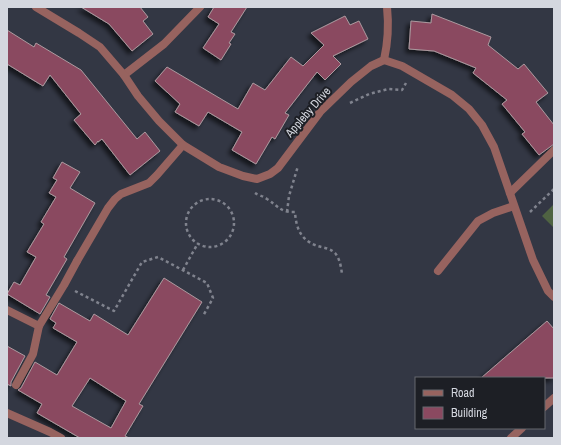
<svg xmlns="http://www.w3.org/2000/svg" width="561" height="445" font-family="'Archivo Narrow',sans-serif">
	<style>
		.green { fill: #4f6342 }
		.building { fill: #8a4960; stroke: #ac9a9f; fill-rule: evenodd; filter: url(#shadow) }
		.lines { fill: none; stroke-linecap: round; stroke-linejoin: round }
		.path { stroke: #80838e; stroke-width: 2.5; stroke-dasharray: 3 3; stroke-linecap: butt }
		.lane { stroke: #97635f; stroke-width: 8 }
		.street { stroke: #97635f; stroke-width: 8 }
		.labels { text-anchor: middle; stroke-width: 4; stroke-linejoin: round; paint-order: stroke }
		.street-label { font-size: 12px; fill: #d4d7df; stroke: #1d1f25 }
	</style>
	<defs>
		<filter id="shadow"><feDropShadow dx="-3.5" dy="3.5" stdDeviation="2" flood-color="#0009"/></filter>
	</defs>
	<rect width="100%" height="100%" fill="#333744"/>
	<path class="green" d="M554,204v24l-12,-12z"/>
	<g class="building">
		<path d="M81,7h59l8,10 -5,4 10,13 -21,17 -23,-27z"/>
		<path d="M214,7h33l-16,25 4,2 -6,9 2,1 -10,16 -18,-12 16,-24 -11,-7z"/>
		<path d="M432,14l59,23 -3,8 30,24 6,-5 24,29 -12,9 18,23v19l-15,11 -17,-21 3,-2 -23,-28 5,-4 -34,-27 3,-5 -42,-17 -25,-2 2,-28 20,2z"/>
		<path d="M345,16l5,9 9,-4 9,18 -35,17 8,8 -16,16 -8,-8 -32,41 4,2 -14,24 -3,-2 -16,27 -24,-14 10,-18 -34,-20 -9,14 -24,-14 5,-8 -25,-23 12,-14 71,42 15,-26 12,7 26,-33 12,9 21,-21 -13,-12z"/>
		<path d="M7,30l27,17 2,-4 45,27 56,69 8,-7 15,19 -30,24 -28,-36 -4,3v-1l-3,4 -21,-25 7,-6 -31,-39 -7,11 -36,-22z"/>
		<path d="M62,162l18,10 -10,16 25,15 -31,54 3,2 -21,36 4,2 -10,17 -33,-20 7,-12 6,3 16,-28 -9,-5 17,-28 -3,-2 15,-25 -7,-4 8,-13 -4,-2z"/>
		<path d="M164,278l38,24 -63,102 4,2 -18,30 4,2h-49l-43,-25 5,-9 -24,-14 3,-2 14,-26 22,13 20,-33 -24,-14 3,-5 -6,-4 9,-16 31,18 4,-7 34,21zM90,378l36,23 -15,27 -39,-22z"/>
		<path d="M547,321l7,8v49h-73z"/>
		<path d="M7,346l18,10 -14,26v4l-4,-2z"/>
	</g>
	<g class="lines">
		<g class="path">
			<path d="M350,103l19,-9 19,-5 14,1 4,-7"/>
			<path d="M255,193c3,2 8,3 12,6 11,7 14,14 28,13 1,15 5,27 20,33 6,3 14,2 20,8 5,6 6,14 7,21"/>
			<circle cx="210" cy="223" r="24"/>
			<path d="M287,212l2,-16 9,-30"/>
			<path d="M530,212l24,-23"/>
			<path d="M183,270l15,-27"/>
			<path d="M75,291l39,20 28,-49 16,-5 49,26 6,15 -10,18"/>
		</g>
		<g class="lane">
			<path d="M124,75l40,-31 36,-37"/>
			<path d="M510,193l44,-43"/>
			<path d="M438,271l40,-50 15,-8 21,-7"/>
			<path d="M7,310l32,16 25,-41 13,-24"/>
			<path d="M16,385l17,-31 6,-28"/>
		</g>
		<g class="street">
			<path d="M36,7l43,26 21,14 24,28 14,21 21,25 24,24 36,22 24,9 14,3 13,-5 8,-6 42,-56 31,-30 20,-16 13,-6 18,6 50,29 17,14 13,16 12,22 39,113 15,31 6,6"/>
			<path d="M384,60c4,-18 5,-34 3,-53"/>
			<path d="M77,261l31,-53 7,-9 6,-5 28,-11 8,-8 26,-30"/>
			<path d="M544,407l10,-9"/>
			<path d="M7,413l43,19 11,6"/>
			<path d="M511,438l11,-10"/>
		</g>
	</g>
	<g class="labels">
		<g class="street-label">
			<text transform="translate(308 112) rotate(-49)" y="4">Appleby Drive</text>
		</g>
	</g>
	<rect width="561" height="445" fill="none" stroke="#d4d7df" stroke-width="16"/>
	<rect x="415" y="377" width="130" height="52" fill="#1d1f25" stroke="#66696f"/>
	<rect x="423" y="390" width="20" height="6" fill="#97635f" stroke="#66696f"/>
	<text x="451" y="397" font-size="12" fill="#d4d7df">Road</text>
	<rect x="423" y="407" width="20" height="12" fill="#8a4960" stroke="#66696f"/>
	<text x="451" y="417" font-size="12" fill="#d4d7df">Building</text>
</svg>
